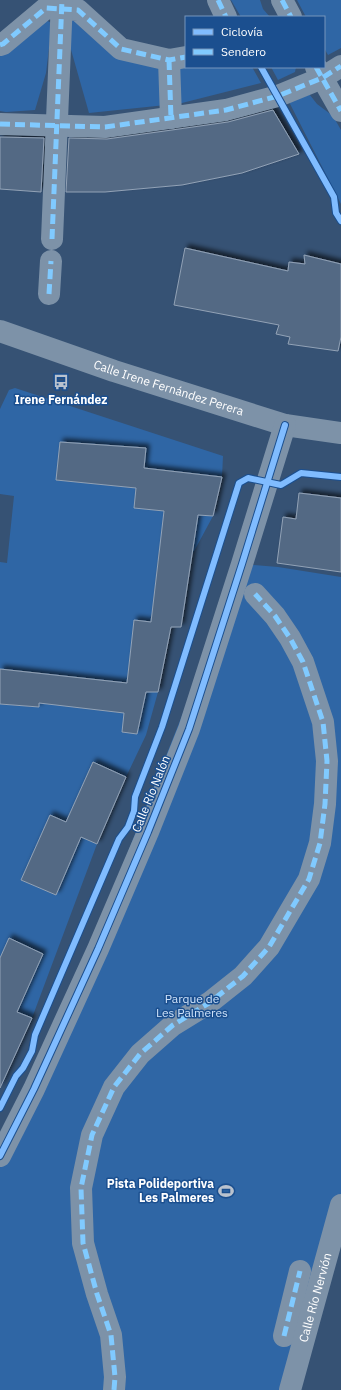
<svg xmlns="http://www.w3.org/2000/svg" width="341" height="1390" font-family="'IBM Plex Sans',sans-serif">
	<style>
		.green { fill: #2f66a5 }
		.building { fill: #526984; stroke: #92a2b6; filter: url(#shadow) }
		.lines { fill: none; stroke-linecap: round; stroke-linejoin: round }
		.street { stroke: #7d92a8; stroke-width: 22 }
		.quiet { stroke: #80caff; stroke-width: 5; stroke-dasharray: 10 5; stroke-linecap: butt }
		.cycleway-casing { stroke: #1b4f8f; stroke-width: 8 }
		.cycleway { stroke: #80bcff; stroke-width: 6 }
		.labels { text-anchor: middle; stroke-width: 3; stroke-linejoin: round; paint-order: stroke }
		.street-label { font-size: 12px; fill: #fff; stroke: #1b4f8f }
		.poi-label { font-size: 12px; font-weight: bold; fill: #fff; stroke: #1b4f8f }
		.park-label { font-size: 12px; fill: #cfe3fa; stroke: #1b4f8f }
	</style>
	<defs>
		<filter id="shadow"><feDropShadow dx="3.5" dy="-3.5" stdDeviation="2" flood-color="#0009"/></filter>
	</defs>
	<rect width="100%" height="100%" fill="#365274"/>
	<g class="green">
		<path d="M231,0h29l3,9 7,8h-29z"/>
		<path d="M297,0h44v48l-13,7 -4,-7v-31h-18z"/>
		<path d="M69,18l92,46 5,41 -77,8 -25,-88z"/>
		<path d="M43,19l9,4 -6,50 -11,37 -29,2 -6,-1v-57z"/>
		<path d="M177,59l9,8h66l9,16 -83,21z"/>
		<path d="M271,67h25l-1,5 -17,8z"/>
		<path d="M306,90l11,14 16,12 8,14v74l-55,-108z"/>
		<path d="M15,388l208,68 -1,21 -78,-9 2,-20 -90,32 80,8 -1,20 78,8 -21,39 -33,-3 -8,70 -24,61 -54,24 68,8 5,-23h12l-12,43 -20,42 -33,-15 -27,60 -16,-6 -29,64 35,15 25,-58 16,7 -65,174 -15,-6 26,-58 -34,-15 -9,19v-254l38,3 4,-34 -42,-4v-107l7,1 7,-67 -14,-2v-85l9,-19z"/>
		<path d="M242,564l36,3 63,10v628l-51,185h-290v-234l34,-67z"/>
	</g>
	<g class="building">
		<path d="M273,110l26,44 -57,19 -60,12 -77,7h-39l3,-54 38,1 65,-9 56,-8z"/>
		<path d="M0,137l44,1 -3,54 -41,-3z"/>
		<path d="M185,248l103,23 1,-9 16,2 -1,-9 37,9v73l-3,14 -50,-7 2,-7 -14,-3 3,-9 -105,-20z"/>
		<path d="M60,442l86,6 -2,20 78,9 -9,39 -15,-1 -17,112h-10l-13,65h-12l-9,42 -15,-2 2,-19 -85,-10v4l-39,-3v-35l127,14 7,-63 17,2 13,-111 -30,-3 2,-20 -80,-8z"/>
		<path d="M299,493l42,5v74l-64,-9 6,-46 13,2z"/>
		<path d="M93,762l33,15 -29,67 -16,-7 -25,58 -35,-15 29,-65 16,7z"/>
		<path d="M9,938l34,16 -26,58 15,6 -32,70v-130z"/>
	</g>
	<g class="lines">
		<g class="street">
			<path d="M218,0l8,17"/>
			<path d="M282,0l9,17"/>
			<path d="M0,45l3,-1 43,-36 32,2 43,39 48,11 17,-3"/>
			<path d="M169,60l2,58"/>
			<path d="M316,67l25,44"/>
			<path d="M0,124l105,3 121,-17 52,-14 44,-18 19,-12"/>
			<path d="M52,239l10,-239"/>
			<path d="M49,294l2,-33"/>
			<path id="s1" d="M0,331l114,40 171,54 56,8"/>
			<path d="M0,1156l34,-67 64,-140 50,-117 41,-103 53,-165 43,-139"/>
			<path d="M284,1336l16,-65"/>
			<path d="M114,1390l1,-13 -4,-42 -14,-41 -14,-51 -2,-55 11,-53 22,-48 26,-33 33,-29 36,-22 34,-27 26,-29 40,-68 11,-36 5,-39 2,-43 -4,-39 -20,-60 -13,-24 -15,-22 -20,-22"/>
			<path id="s2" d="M290,1390l51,-185"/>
		</g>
		<g class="quiet">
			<path d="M218,0l8,17"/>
			<path d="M282,0l9,17"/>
			<path d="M0,45l3,-1 43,-36 32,2 43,39 48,11 17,-3"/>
			<path d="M169,60l2,58"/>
			<path d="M316,67l25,44"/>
			<path d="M0,124l105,3 121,-17 52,-14 44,-18 19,-12"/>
			<path d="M52,239l10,-239"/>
			<path d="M49,294l2,-33"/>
			<path d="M284,1336l16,-65"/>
			<path d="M114,1390l1,-13 -4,-42 -14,-41 -14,-51 -2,-55 11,-53 22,-48 26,-33 33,-29 36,-22 34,-27 26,-29 40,-68 11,-36 5,-39 2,-43 -4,-39 -20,-60 -13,-24 -15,-22 -20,-22"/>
		</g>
		<defs>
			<g id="cycleway">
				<path d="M261,67l73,130 2,16 5,8"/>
				<path d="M0,1108l16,-32 7,-8 9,-17 3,-16 84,-196 9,-12 6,-16 1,-14 27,-70 77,-244 9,-5 33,7 20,-12 40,4"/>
				<path d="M0,1156l34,-67 64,-140 50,-117 41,-103 53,-165 43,-139"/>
			</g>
		</defs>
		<use href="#cycleway" class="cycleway-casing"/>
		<use href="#cycleway" class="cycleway"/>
	</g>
	<defs>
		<symbol id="bus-bare" viewBox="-9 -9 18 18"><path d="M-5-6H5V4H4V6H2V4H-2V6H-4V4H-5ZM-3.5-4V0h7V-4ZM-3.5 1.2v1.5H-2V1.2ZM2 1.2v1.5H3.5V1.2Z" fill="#b9c2ce" stroke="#1b4f8f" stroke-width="2.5" paint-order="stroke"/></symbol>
		<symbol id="stadium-bare" viewBox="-9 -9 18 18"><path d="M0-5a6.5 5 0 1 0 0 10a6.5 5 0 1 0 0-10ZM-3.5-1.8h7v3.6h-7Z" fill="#b9c2ce" stroke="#1b4f8f" stroke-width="2.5" paint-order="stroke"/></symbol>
	</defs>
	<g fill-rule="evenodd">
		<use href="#bus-bare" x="50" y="371" width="22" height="22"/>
		<use href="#stadium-bare" x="215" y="1180" width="22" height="22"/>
	</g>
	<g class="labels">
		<g class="street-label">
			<text dy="4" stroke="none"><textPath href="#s1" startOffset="178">Calle Irene Fernández Perera</textPath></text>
			<text transform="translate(151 794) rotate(-68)" y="4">Calle Río Nalón</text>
			<text dy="4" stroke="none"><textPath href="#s2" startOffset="96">Calle Río Nervión</textPath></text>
		</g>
		<g class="poi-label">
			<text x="61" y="404">Irene Fernández</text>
			<text x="214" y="1188" text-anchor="end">Pista Polideportiva<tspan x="214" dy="14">Les Palmeres</tspan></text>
		</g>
		<g class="park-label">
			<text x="192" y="1003">Parque de<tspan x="192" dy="14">Les Palmeres</tspan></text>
		</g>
	</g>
	<rect x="185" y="16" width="140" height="52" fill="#1b4f8f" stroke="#7695bc"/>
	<rect x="193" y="29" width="20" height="6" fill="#80bcff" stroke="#7695bc"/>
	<text x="221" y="36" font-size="12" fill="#ffffff">Ciclovía</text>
	<rect x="193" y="49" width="20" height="6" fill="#80caff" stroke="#7695bc"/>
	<text x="221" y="56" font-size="12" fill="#ffffff">Sendero</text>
</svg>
